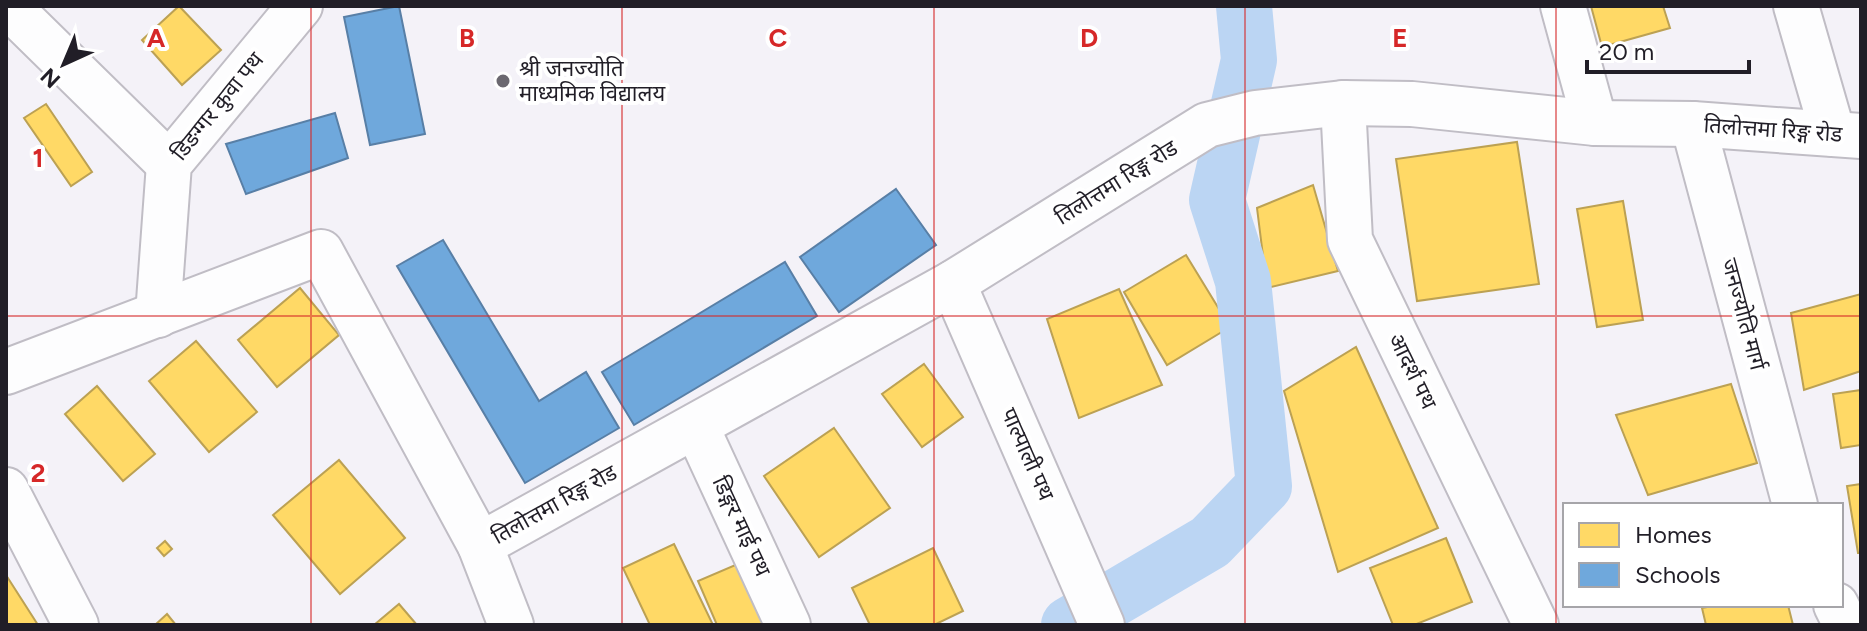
<svg xmlns="http://www.w3.org/2000/svg" width="1867" height="631" font-family="Figtree,'Noto Sans Devanagari',sans-serif">
	<style>
		.homes { fill: #ffd966; stroke: #bca153; stroke-width: 2 }
		.schools { fill: #6fa8dc; stroke: #587fa6; stroke-width: 2 }
		.lines { fill: none; stroke-linecap: round; stroke-linejoin: round }
		.canal { stroke: #bbd5f3; stroke-width: 56 }
		.minor-casing { stroke: #c0bdc5; stroke-width: 48 }
		.minor { stroke: #fdfdfe; stroke-width: 44 }
		.grid { fill: none; stroke: #d62828; stroke-width: 2; stroke-opacity: 0.55 }
		.poi-dot { fill: #6b6870; stroke: #fff; stroke-width: 3 }
		.labels { text-anchor: middle; stroke-width: 8; stroke-linejoin: round; paint-order: stroke }
		.poi-label { font-size: 22px; fill: #211e27; stroke: #fff; text-anchor: start }
		.street-label { font-size: 22px; fill: #211e27; stroke: #fff }
		.grid-label { font-size: 26px; text-anchor: middle; font-weight: bold; fill: #d62828; stroke: #fff; stroke-width: 8; stroke-linejoin: round; paint-order: stroke }
	</style>
	<rect width="100%" height="100%" fill="#f4f2f8"/>
	<g class="homes">
		<path d="M179,6l42,44 -39,35 -40,-45z"/>
		<path d="M1591,6h72l7,22 -68,19z"/>
		<path d="M46,104l46,68 -21,14 -47,-68z"/>
		<path d="M1517,142l22,142 -122,17 -21,-142z"/>
		<path d="M1313,185l25,86 -71,17 -10,-80z"/>
		<path d="M1623,201l20,119 -46,7 -20,-118z"/>
		<path d="M1186,255l44,72 -63,38 -43,-73z"/>
		<path d="M300,288l39,47 -62,52 -39,-47z"/>
		<path d="M1119,289l43,96 -83,33 -32,-99z"/>
		<path d="M1861,294v77l-57,19 -13,-77z"/>
		<path d="M196,341l61,71 -48,40 -60,-71z"/>
		<path d="M1356,347l82,181 -100,44 -54,-181z"/>
		<path d="M924,364l39,53 -41,30 -40,-53z"/>
		<path d="M1731,384l26,79 -109,32 -32,-80z"/>
		<path d="M97,386l58,68 -32,27 -58,-67z"/>
		<path d="M1861,390v55l-20,3 -8,-54z"/>
		<path d="M834,428l56,80 -71,49 -55,-81z"/>
		<path d="M339,460l66,78 -65,56 -67,-79z"/>
		<path d="M1861,484v69h-3l-11,-67z"/>
		<path d="M1446,538l26,64 -58,23h-21l-23,-57z"/>
		<path d="M165,541l7,8 -8,7 -7,-8z"/>
		<path d="M674,544l39,81h-63l-27,-57z"/>
		<path d="M933,548l30,63 -29,14h-64l-18,-37z"/>
		<path d="M747,560l28,65h-58l-19,-44z"/>
		<path d="M6,575l32,50h-32z"/>
		<path d="M399,604l18,21h-43z"/>
		<path d="M1718,605h70l5,20h-87l-4,-17z"/>
		<path d="M167,614l9,11h-21z"/>
	</g>
	<g class="schools">
		<path d="M399,6l26,128 -55,11 -26,-128z"/>
		<path d="M335,113l13,45 -102,36 -20,-50z"/>
		<path d="M896,189l40,56 -97,67 -39,-55z"/>
		<path d="M443,240l96,161 47,-29 33,56 -94,55 -128,-217z"/>
		<path d="M785,262l32,54 -183,109 -32,-53z"/>
	</g>
	<g class="lines">
		<path class="canal" d="M1069,625l141,-83 54,-56 -21,-205 -26,-81 32,-140 -5,-54"/>
		<defs>
			<g id="minor">
				<path d="M8,6l161,158"/>
				<path d="M1563,6l32,117"/>
				<path d="M1796,6l37,128"/>
				<path d="M1343,103l7,137 186,385"/>
				<path d="M1693,124l102,381"/>
				<path d="M953,283l149,342"/>
				<path d="M158,315l11,-151 131,-158"/>
				<path d="M6,372l315,-120 159,293 473,-262 254,-158 48,-12 88,-10 69,1 183,19 98,1 168,12"/>
				<path d="M696,426l92,199"/>
				<path d="M6,490l70,135"/>
				<path d="M480,545l31,80"/>
				<path d="M1836,605l10,20"/>
			</g>
		</defs>
		<use href="#minor" class="minor-casing"/>
		<use href="#minor" class="minor"/>
	</g>
	<path class="grid" d="M311,6v619M622,6v619M934,6v619M1245,6v619M1556,6v619M6,316h1855"/>
	<circle class="poi-dot" cx="503" cy="81" r="8"/>
	<g class="labels">
		<g class="poi-label">
			<text x="519" y="76">श्री जनज्योति<tspan x="519" dy="25">माध्यमिक विद्यालय</tspan></text>
		</g>
		<g class="street-label">
			<text transform="translate(217 106) rotate(-51)" y="8">डिङग्गर कुवा पथ</text>
			<text transform="translate(1773 129) rotate(4)" y="8">तिलोत्तमा रिङ्ग रोड</text>
			<text transform="translate(1116 182) rotate(-32)" y="8">तिलोत्तमा रिङ्ग रोड</text>
			<text transform="translate(1744 314) rotate(75)" y="8">जनज्योति मार्ग</text>
			<text transform="translate(1413 371) rotate(64)" y="8">आदर्श पथ</text>
			<text transform="translate(1028 454) rotate(66)" y="8">पाल्पाली पथ</text>
			<text transform="translate(554 504) rotate(-29)" y="8">तिलोत्तमा रिङ्ग रोड</text>
			<text transform="translate(742 526) rotate(65)" y="8">डिङ्गर माई पथ</text>
		</g>
	</g>
	<g class="grid-label">
		<text x="156" y="47">A</text>
		<text x="467" y="47">B</text>
		<text x="778" y="47">C</text>
		<text x="1089" y="47">D</text>
		<text x="1400" y="47">E</text>
		<text x="38" y="167">1</text>
		<text x="38" y="482">2</text>
	</g>
	<rect width="1867" height="631" fill="none" stroke="#211e27" stroke-width="16"/>
	<rect x="1563" y="503" width="280" height="104" fill="#ffffff" stroke="#a6a5a9" stroke-width="2"/>
	<rect x="1579" y="523" width="40" height="24" fill="#ffd966" stroke="#a6a5a9" stroke-width="2"/>
	<text x="1635" y="543" font-size="24" fill="#211e27">Homes</text>
	<rect x="1579" y="563" width="40" height="24" fill="#6fa8dc" stroke="#a6a5a9" stroke-width="2"/>
	<text x="1635" y="583" font-size="24" fill="#211e27">Schools</text>
	<g transform="translate(64 64) rotate(224)" stroke="#ffffff" stroke-width="6" paint-order="stroke">
	<path d="M0-6L14 30L0 20L-14 30Z" fill="#211e27"/>
	<text y="-12" font-size="22" font-weight="bold" text-anchor="middle" fill="#211e27">N</text>
	</g>
	<path d="M1587 60v12h162v-12" fill="none" stroke="#211e27" stroke-width="4"/>
	<text x="1599" y="60" font-size="24" fill="#211e27" stroke="#ffffff" stroke-width="6" paint-order="stroke">20 m</text>
</svg>
